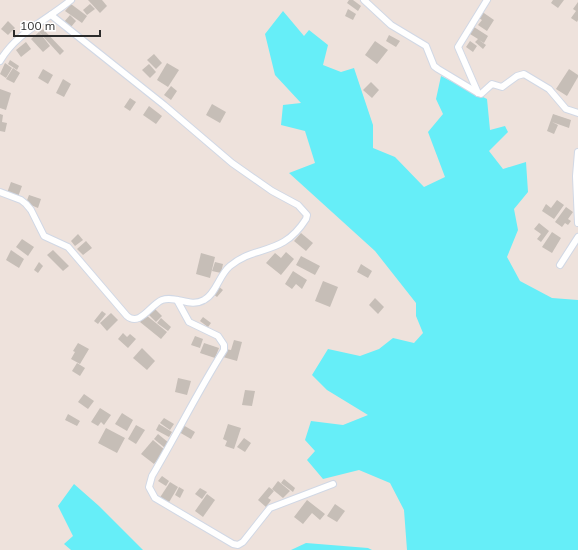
<svg xmlns="http://www.w3.org/2000/svg" width="578" height="550" font-family="Mulish,sans-serif">
	<style>
		.water { fill: #66eef8 }
		.building { fill: #c6beb7 }
		.lines { fill: none; stroke-linecap: round; stroke-linejoin: round }
		.minor-casing { stroke: #d1d8e5; stroke-width: 8 }
		.minor { stroke: #fff; stroke-width: 6 }
	</style>
	<rect width="100%" height="100%" fill="#eee2dc"/>
	<g class="water">
		<path d="M283,11l21,25 5,-6 19,15 -5,20 18,7 13,-4 19,57v23l22,9 29,30 21,-10 -17,-45 15,-18 -7,-15 5,-23 46,23 3,31 15,-4 3,6 -19,19 14,18 23,-7 2,30 -14,17 4,21 -11,27 13,24 32,17 26,2v250h-171l-3,-40 -14,-27 -31,-13 -36,9 -16,-19 8,-9 -10,-11 6,-19 32,4 25,-10 -41,-25 -15,-15 16,-26 32,7 19,-7 14,-11 21,5 9,-10 -7,-17v-13l-41,-52 -86,-78 26,-10 -10,-32 -24,-6 2,-20 18,-2 -26,-28 -10,-41z"/>
		<path d="M74,484l25,22 44,44h-72l-7,-6 9,-8 -15,-30z"/>
		<path d="M306,543l62,5 4,2h-81z"/>
	</g>
	<g class="building">
		<path d="M88,0h14l5,6 -7,7z"/>
		<path d="M349,0h4l8,6 -3,5 -11,-8z"/>
		<path d="M553,0h11l-6,8 -7,-5z"/>
		<path d="M578,2v18l-1,2 -6,-4 5,-7 -3,-2z"/>
		<path d="M71,4l16,12 -5,7 -17,-12z"/>
		<path d="M90,4l5,5 -8,6 -4,-5z"/>
		<path d="M348,9l8,5 -3,6 -8,-4z"/>
		<path d="M481,11l13,9 -7,11 -9,-6 4,-5 -5,-3z"/>
		<path d="M70,15l6,6 -5,6 -7,-5z"/>
		<path d="M8,21l7,7 -7,7 -7,-6z"/>
		<path d="M474,27l14,9 -4,7 -5,-3 7,5 -3,4 -8,-7 3,-3 -8,-5z"/>
		<path d="M43,29l21,22 -4,4 -21,-23z"/>
		<path d="M39,32l11,14 -7,6 -12,-13z"/>
		<path d="M389,35l11,6 -4,6 -10,-6z"/>
		<path d="M375,41l13,9 -11,14 -12,-9z"/>
		<path d="M470,41l7,5 -4,6 -7,-5z"/>
		<path d="M26,42l5,7 -10,8 -5,-7z"/>
		<path d="M154,54l8,9 -6,6 -9,-9z"/>
		<path d="M10,60l9,6 -2,4 -9,-6z"/>
		<path d="M5,63l7,5 -6,10 -6,-4z"/>
		<path d="M167,63l12,7 -11,17 -11,-7z"/>
		<path d="M149,64l7,8 -6,6 -8,-8z"/>
		<path d="M13,68l7,5 -6,10 -8,-4z"/>
		<path d="M43,69l10,6 -5,9 -10,-6z"/>
		<path d="M569,69l9,6v2l-11,19 -11,-7z"/>
		<path d="M63,79l8,5 -7,13 -8,-4z"/>
		<path d="M371,82l8,8 -7,8 -9,-8z"/>
		<path d="M171,86l6,5 -6,9 -7,-5z"/>
		<path d="M0,89l11,4 -5,17 -6,-2z"/>
		<path d="M130,98l6,4 -6,9 -6,-4z"/>
		<path d="M212,104l14,8 -6,11 -14,-8z"/>
		<path d="M149,106l13,10 -6,8 -13,-9z"/>
		<path d="M0,114l3,1 -1,7 5,1 -2,9 -5,-1z"/>
		<path d="M553,114l18,6 -2,8 -17,-6 6,3 -4,9 -7,-3z"/>
		<path d="M11,182l11,4 -4,11 -11,-4z"/>
		<path d="M29,195l12,4 -3,9 -12,-5z"/>
		<path d="M557,200l7,5 -10,14 -12,-8 4,-7 5,4z"/>
		<path d="M566,207l7,5 -5,7 3,2 -3,4 -3,-2 -3,4 -7,-5z"/>
		<path d="M539,223l10,8 -8,11 -4,-3 4,-5 -7,-5z"/>
		<path d="M552,232l9,6 -9,15 -10,-6z"/>
		<path d="M301,233l12,10 -7,8 -12,-10z"/>
		<path d="M78,234l5,6 -8,6 -4,-5z"/>
		<path d="M22,239l12,8 -6,9 -12,-9z"/>
		<path d="M86,241l6,7 -9,7 -6,-6z"/>
		<path d="M11,250l13,9 -5,9 -13,-8z"/>
		<path d="M53,250l16,16 -6,5 -16,-16z"/>
		<path d="M286,252l8,7 -13,16 -15,-12 9,-10 6,5z"/>
		<path d="M201,253l14,4 -5,21 -14,-4z"/>
		<path d="M301,256l19,10 -5,9 -19,-10z"/>
		<path d="M39,262l4,4 -5,7 -4,-3z"/>
		<path d="M215,262l8,2 -2,9 -9,-2z"/>
		<path d="M361,264l11,7 -4,7 -11,-6z"/>
		<path d="M293,271l14,9 -5,9 -6,-5 -4,5 -7,-5z"/>
		<path d="M323,281l15,6 -8,20 -15,-6z"/>
		<path d="M218,286l5,4 -6,7 -5,-4z"/>
		<path d="M375,298l9,9 -6,7 -9,-9z"/>
		<path d="M155,309l7,7 -6,6 -7,-7z"/>
		<path d="M102,311l4,3 -8,10 -4,-3z"/>
		<path d="M111,313l7,7 -11,11 -7,-8z"/>
		<path d="M146,315l21,17 -6,7 -21,-17z"/>
		<path d="M203,317l8,6 -3,4 -8,-6z"/>
		<path d="M161,318l10,9 -3,4 -11,-8z"/>
		<path d="M123,333l4,4 3,-3 6,5 -8,9 -10,-9z"/>
		<path d="M195,336l8,3 -3,9 -9,-3z"/>
		<path d="M234,340l8,2 -5,19 -14,-4 2,-8 6,1z"/>
		<path d="M78,343l11,6 -9,15 -9,-5 4,-7 -2,-1z"/>
		<path d="M204,343l15,5 -4,10 -15,-5z"/>
		<path d="M142,348l13,13 -8,9 -14,-12z"/>
		<path d="M77,363l8,5 -5,8 -8,-5z"/>
		<path d="M178,378l13,3 -4,14 -12,-3z"/>
		<path d="M245,390l10,1 -3,15 -10,-1z"/>
		<path d="M84,394l10,7 -6,8 -10,-7z"/>
		<path d="M100,408l11,7 -7,10 -3,-3 -3,4 -7,-4z"/>
		<path d="M122,413l11,7 -6,11 -12,-7z"/>
		<path d="M68,414l12,7 -3,5 -12,-6z"/>
		<path d="M164,418l10,6 -4,6 -10,-7z"/>
		<path d="M159,424l13,8 -3,5 -13,-7z"/>
		<path d="M228,424l13,4 -7,21 -9,-3 2,-5 -4,-2z"/>
		<path d="M136,425l9,5 -9,14 -8,-5z"/>
		<path d="M183,425l12,7 -4,7 -12,-7z"/>
		<path d="M106,428l19,10 -8,15 -19,-10z"/>
		<path d="M158,434l11,9 -4,5 -11,-9z"/>
		<path d="M244,438l7,5 -6,9 -8,-5z"/>
		<path d="M153,440l12,10 -11,14 -13,-10z"/>
		<path d="M162,476l7,5 -3,5 -8,-5z"/>
		<path d="M284,479l11,9 -2,4 -12,-9z"/>
		<path d="M278,481l12,10 -7,7 -11,-9z"/>
		<path d="M170,482l8,5 -10,17 -9,-5z"/>
		<path d="M179,487l5,3 -4,8 -5,-3z"/>
		<path d="M269,487l5,4 -6,7 3,2 -5,7 -8,-7z"/>
		<path d="M200,488l7,4 -5,7 -7,-5z"/>
		<path d="M207,494l8,6 -12,17 -8,-6z"/>
		<path d="M307,500l18,14 -5,6 -8,-7 -9,11 -9,-7z"/>
		<path d="M335,504l10,7 -8,11 -10,-6z"/>
	</g>
	<g class="lines">
		<defs>
			<g id="minor">
				<path d="M364,0l27,25 35,21 8,20 4,3 40,24 3,1 11,-10 10,3 15,-11 7,-2 25,15 17,20 12,4"/>
				<path d="M0,61c16,-28 47,-41 71,-61"/>
				<path d="M478,93l-20,-46 29,-47"/>
				<path d="M578,152l-2,24 2,47"/>
				<path d="M0,192l21,8 5,4 5,6 13,26 24,11 59,69c13,11 23,-11 35,-16 14,-5 28,8 42,0 12,-6 15,-25 26,-34 26,-22 52,-9 76,-47l1,-4 -9,-10 -26,-14 -40,-28 -68,-58 -113,-90"/>
				<path d="M560,265l18,-28"/>
				<path d="M177,300l12,22 29,14 6,9v5c-26,41 -47,84 -72,126l-3,11 6,11 78,46 5,1 5,-3 27,-34 63,-24"/>
			</g>
		</defs>
		<use href="#minor" class="minor-casing"/>
		<use href="#minor" class="minor"/>
	</g>
	<path d="M14 30v6h86v-6" fill="none" stroke="#2b2b2b" stroke-width="2"/>
	<text x="20" y="30" font-size="12" fill="#2b2b2b" stroke="#ffffff" stroke-width="3" paint-order="stroke">100 m</text>
</svg>
